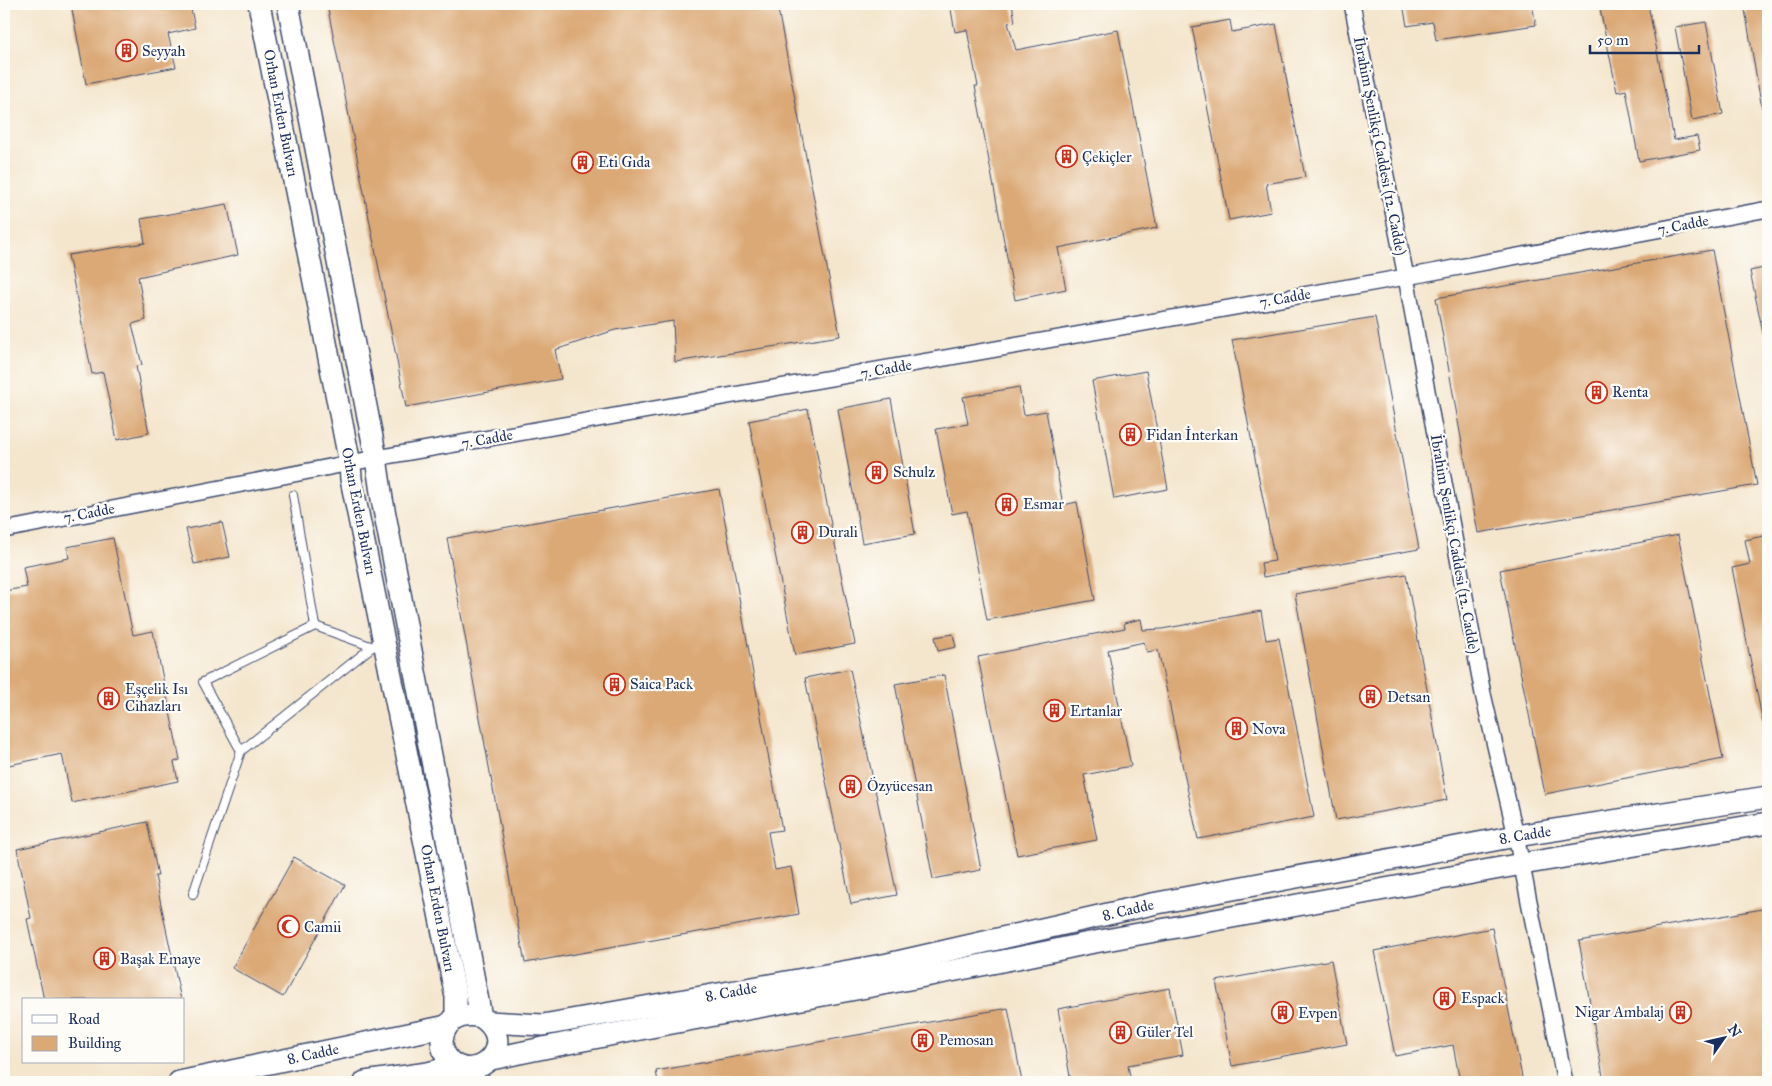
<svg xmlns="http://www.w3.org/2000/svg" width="1772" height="1086" font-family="'IM FELL Great Primer',serif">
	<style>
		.building { fill: #dba976 }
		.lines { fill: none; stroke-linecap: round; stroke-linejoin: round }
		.lane-casing { stroke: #3c4a6f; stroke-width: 10 }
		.street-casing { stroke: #3c4a6f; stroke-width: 18 }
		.secondary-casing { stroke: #3c4a6f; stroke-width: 24 }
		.lane { stroke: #fff; stroke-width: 8 }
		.street { stroke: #fff; stroke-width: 15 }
		.secondary { stroke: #fff; stroke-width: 21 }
		.labels { text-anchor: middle; stroke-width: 4.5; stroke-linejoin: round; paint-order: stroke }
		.poi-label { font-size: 15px; fill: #1b2f5e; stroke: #fdfcf7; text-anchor: start }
		.street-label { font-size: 15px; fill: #1b2f5e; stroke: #fdfcf7 }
	</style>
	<rect width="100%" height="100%" fill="#fdfcf7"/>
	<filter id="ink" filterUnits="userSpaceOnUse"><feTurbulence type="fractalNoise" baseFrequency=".02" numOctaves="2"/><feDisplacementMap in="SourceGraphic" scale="10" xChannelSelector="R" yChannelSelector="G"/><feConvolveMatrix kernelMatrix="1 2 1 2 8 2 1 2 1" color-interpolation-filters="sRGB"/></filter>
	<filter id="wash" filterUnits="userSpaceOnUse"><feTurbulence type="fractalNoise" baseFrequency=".0096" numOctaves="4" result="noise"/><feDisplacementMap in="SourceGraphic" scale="20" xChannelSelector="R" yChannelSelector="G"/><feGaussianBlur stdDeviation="1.12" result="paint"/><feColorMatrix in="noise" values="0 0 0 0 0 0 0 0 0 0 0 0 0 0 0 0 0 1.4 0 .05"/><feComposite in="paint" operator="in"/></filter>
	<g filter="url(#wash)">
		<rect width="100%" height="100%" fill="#f4e6cd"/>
		<g id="blocks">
			<g class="building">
				<path d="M71,4h119l5,24 -27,6 8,33 -90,17z"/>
				<path d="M327,4h450l63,332 -165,26 -2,-41 -58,9 -60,20 6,29 -155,28z"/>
				<path d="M950,4h62l3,18 -7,1 8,27 102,-20 39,198 -99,20 8,41 -51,11 -40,-214h3l-11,-56 -12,2z"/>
				<path d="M1403,4h129l4,21 -100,15 -3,-18 -26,4z"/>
				<path d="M1599,4h49l26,136 23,-4 3,14 -61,11 -13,-71 -9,2z"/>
				<path d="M1744,4h24v105h-6z"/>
				<path d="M1230,20l2,12 44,-8 29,153 -39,7 5,28 -42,8 -37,-193z"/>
				<path d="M1706,22l17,92 -31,6 -17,-93z"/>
				<path d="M227,204l11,51 -100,22 8,43 -14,4 10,41 -6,1 13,67 -32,7 -14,-68 -11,2 -24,-119 77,-12 -4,-24z"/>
				<path d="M1712,250l45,235 -279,48 -42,-235z"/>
				<path d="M1768,267v66h-5l-13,-62z"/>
				<path d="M1375,317l44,232 -156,28 -2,-14 14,-2 -43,-221z"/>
				<path d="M1146,371l22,118 -54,10 -22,-118z"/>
				<path d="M1019,387l5,28 22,-4 17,94 14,-3 18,98 -108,20 -20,-109 -15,3 -16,-85 32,-5 -5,-27z"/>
				<path d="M891,399l24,135 -53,9 -24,-134z"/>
				<path d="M808,409l47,235 -60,11 -46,-234z"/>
				<path d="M719,489l63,341 -14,2 7,38 16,-3 8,47 -274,49 -78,-425z"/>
				<path d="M222,522l8,35 -36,7 -8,-35z"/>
				<path d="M1678,535l45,224 -178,35 -45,-224z"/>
				<path d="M1768,535v188h-5l-31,-155 18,-4 -5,-24z"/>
				<path d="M113,538l20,97 20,-4 27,129 -6,2 4,19 -106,22 -10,-49 -58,12v-175l23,-4 -4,-20 46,-9 -2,-11z"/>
				<path d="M1406,574l41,226 -111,20 -41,-226z"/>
				<path d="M1261,611l5,29 13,-2 35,179 -116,22 -40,-189 -11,2 -3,-10 -36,8 23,116 -47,9 13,65 -80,15 -39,-198 147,-29 -1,-5 17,-4 2,11 19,-1z"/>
				<path d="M953,634l3,13 -18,4 -3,-14z"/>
				<path d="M850,669l47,226 -46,9 -46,-226z"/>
				<path d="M944,675l37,195 -48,9 -38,-195z"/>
				<path d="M147,822l11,54h-3l26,124h-137l-17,-81 4,-1 -14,-69z"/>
				<path d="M294,857l51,28 -62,112 -51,-29z"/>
				<path d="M1768,908v174h-164l-25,-141z"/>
				<path d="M1492,928l31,154h-63l-7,-37 -58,11 -21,-105z"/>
				<path d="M1331,960l16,84 -115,22 -16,-85z"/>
				<path d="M1170,988l13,67 -55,10 3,17h-60l-13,-73z"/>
				<path d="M1008,1008l14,74h-364l-2,-11z"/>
			</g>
		</g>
	</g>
	<g filter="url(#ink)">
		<use href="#blocks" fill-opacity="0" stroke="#3c4a6f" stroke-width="1"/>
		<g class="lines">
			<defs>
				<g id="lane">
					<path d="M293,495l22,131 58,21"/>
					<path d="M241,751l-38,-69 112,-56"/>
					<path d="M193,894l48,-143 141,-112"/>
				</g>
				<g id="street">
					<path d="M1352,4l54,273 77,417 33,142 49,246"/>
					<path d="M4,530l372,-72 1041,-183 351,-66"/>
				</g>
				<g id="secondary">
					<path d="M259,4l91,460 1,15 105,518v21"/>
					<path d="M288,4l88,454 6,41 99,518c39,25 -3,69 -31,44 -5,-5 -8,-13 -8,-20 2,-22 21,-29 39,-24"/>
					<path d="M488,1022l55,3 345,-61 264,-60 364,-68 252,-39"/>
					<path d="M491,1059c197,-43 397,-72 593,-115l438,-80 246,-41"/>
					<path d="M179,1082l268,-56"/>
					<path d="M365,1082l63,-9 28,-7"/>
				</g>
			</defs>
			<use href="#lane" class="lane-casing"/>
			<use href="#street" class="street-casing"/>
			<use href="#secondary" class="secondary-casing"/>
			<use href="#lane" class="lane"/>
			<use href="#street" class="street"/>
			<use href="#secondary" class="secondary"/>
		</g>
	</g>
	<defs>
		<symbol id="building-ring" viewBox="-11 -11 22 22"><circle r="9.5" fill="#fdfcf7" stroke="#c8321e" stroke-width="1.5"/><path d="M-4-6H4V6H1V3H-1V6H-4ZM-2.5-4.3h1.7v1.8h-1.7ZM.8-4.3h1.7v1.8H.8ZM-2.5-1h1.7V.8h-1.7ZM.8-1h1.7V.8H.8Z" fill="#c8321e"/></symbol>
		<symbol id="mosque-ring" viewBox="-11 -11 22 22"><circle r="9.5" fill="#fdfcf7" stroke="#c8321e" stroke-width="1.5"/><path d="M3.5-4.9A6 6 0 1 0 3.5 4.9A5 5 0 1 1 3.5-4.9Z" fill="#c8321e"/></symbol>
	</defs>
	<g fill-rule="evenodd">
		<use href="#building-ring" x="114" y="38" width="25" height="25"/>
		<use href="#building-ring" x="1054" y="144" width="25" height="25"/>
		<use href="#building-ring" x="570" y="150" width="25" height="25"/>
		<use href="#building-ring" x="1584" y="380" width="25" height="25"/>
		<use href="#building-ring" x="1118" y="422" width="25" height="25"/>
		<use href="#building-ring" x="864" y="460" width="25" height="25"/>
		<use href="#building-ring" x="994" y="492" width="25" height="25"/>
		<use href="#building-ring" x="790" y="520" width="25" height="25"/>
		<use href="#building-ring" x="602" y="672" width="25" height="25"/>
		<use href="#building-ring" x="1358" y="684" width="25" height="25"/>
		<use href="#building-ring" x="96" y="686" width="25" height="25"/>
		<use href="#building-ring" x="1042" y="698" width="25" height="25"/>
		<use href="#building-ring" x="1224" y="716" width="25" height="25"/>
		<use href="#building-ring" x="838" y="774" width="25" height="25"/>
		<use href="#mosque-ring" x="276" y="914" width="25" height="25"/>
		<use href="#building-ring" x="92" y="946" width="25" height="25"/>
		<use href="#building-ring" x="1432" y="986" width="25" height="25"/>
		<use href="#building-ring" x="1668" y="1000" width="25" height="25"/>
		<use href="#building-ring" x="1270" y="1000" width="25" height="25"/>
		<use href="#building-ring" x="1108" y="1020" width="25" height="25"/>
		<use href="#building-ring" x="910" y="1028" width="25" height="25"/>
	</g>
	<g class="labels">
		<g class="poi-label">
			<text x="142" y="56">Seyyah</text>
			<text x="1082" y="162">Çekiçler</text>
			<text x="598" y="167">Eti Gıda</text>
			<text x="1612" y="397">Renta</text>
			<text x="1146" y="440">Fidan İnterkan</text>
			<text x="893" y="477">Schulz</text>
			<text x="1023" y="509">Esmar</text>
			<text x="818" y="537">Durali</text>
			<text x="630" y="689">Saica Pack</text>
			<text x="125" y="694">Eşçelik Isı<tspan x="125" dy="17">Cihazları</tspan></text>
			<text x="1387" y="702">Detsan</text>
			<text x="1070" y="716">Ertanlar</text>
			<text x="1252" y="734">Nova</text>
			<text x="867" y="791">Özyücesan</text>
			<text x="304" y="932">Camii</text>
			<text x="120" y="964">Başak Emaye</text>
			<text x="1461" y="1003">Espack</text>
			<text x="1664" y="1017" text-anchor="end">Nigar Ambalaj</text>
			<text x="1298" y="1018">Evpen</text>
			<text x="1136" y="1037">Güler Tel</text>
			<text x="939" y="1045">Pemosan</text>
		</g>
		<g class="street-label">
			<text transform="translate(281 113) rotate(79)" y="5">Orhan Erden Bulvarı</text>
			<text transform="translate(1380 146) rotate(79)" y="5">İbrahim Şenlikçi Caddesi (12. Cadde)</text>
			<text transform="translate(1683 225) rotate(-11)" y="5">7. Cadde</text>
			<text transform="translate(1285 298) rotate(-10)" y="5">7. Cadde</text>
			<text transform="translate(886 369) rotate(-10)" y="5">7. Cadde</text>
			<text transform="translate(487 439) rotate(-10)" y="5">7. Cadde</text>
			<text transform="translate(359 511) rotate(79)" y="5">Orhan Erden Bulvarı</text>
			<text transform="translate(89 513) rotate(-11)" y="5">7. Cadde</text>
			<text transform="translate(1455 544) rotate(80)" y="5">İbrahim Şenlikçi Caddesi (12. Cadde)</text>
			<text transform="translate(1525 835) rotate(-9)" y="5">8. Cadde</text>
			<text transform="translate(438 908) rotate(79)" y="5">Orhan Erden Bulvarı</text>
			<text transform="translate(1128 910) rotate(-13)" y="5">8. Cadde</text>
			<text transform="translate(731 992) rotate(-10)" y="5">8. Cadde</text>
			<text transform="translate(313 1054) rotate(-12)" y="5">8. Cadde</text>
		</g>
	</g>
	<rect width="1772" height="1086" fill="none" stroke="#fdfcf7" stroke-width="20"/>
	<rect x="22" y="998" width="162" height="65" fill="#fdfcf7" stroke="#a3aaba"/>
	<rect x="32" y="1015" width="25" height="8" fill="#ffffff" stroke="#a3aaba"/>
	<text x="68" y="1024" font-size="15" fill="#1b2f5e">Road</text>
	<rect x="32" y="1036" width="25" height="15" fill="#dba976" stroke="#a3aaba"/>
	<text x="68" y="1048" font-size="15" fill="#1b2f5e">Building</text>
	<g transform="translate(1724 1038) rotate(56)" stroke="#fdfcf7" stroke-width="4" paint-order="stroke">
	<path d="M0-4L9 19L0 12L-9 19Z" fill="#1b2f5e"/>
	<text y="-8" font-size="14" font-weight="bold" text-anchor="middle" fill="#1b2f5e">N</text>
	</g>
	<path d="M1590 45v8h109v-8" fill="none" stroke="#1b2f5e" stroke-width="2.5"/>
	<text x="1597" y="45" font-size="15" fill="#1b2f5e" stroke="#fdfcf7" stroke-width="4" paint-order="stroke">50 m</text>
</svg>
